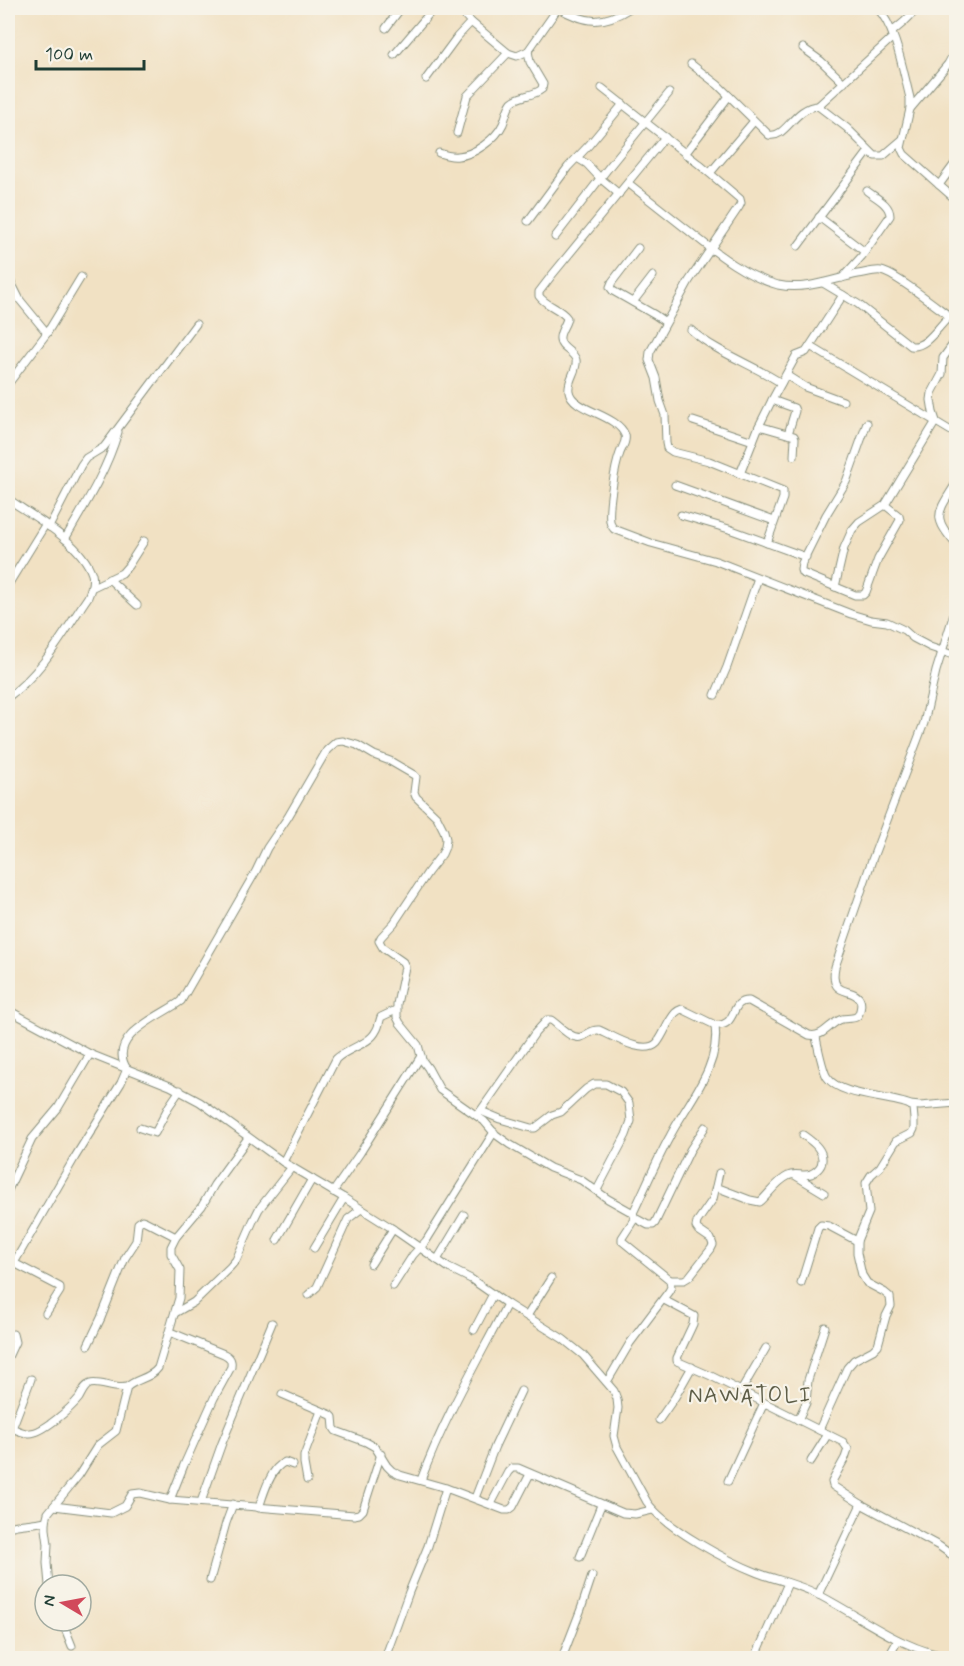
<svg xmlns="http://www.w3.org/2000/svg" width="964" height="1666" font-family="Mynerve,sans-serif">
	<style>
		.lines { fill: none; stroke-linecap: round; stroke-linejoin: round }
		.street-casing { stroke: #888f7c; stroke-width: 9 }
		.street { stroke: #fff; stroke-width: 7 }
		.labels { text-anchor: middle; stroke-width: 4.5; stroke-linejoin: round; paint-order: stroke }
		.neighbourhood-label { font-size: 22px; letter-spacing: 1.5px; fill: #5e5e48; stroke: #f7f3e8 }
	</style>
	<rect width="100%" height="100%" fill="#f7f3e8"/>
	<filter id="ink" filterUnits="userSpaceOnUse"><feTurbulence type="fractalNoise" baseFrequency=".0167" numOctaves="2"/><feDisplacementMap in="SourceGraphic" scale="12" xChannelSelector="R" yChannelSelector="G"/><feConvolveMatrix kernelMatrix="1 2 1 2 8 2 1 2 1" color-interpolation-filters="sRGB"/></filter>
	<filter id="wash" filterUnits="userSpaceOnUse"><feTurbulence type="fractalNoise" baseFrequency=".008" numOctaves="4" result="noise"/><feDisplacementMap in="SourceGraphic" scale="24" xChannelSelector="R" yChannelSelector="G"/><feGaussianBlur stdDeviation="1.35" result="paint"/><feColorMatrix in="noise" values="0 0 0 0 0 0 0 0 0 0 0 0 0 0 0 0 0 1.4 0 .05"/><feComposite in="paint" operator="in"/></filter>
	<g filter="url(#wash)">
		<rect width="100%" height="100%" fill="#f1e1c3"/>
	</g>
	<g filter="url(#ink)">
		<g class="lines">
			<defs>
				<g id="street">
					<path d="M458,8l13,14 37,31 9,3 11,-5 30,-43"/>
					<path d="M558,8c28,15 44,18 72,0"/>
					<path d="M765,8h3"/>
					<path d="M877,8c19,19 26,63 33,90v11l-9,39 3,6 52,46"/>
					<path d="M386,28l15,-20"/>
					<path d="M892,32l12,-10 14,-14"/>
					<path d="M803,48l18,13 23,22"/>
					<path d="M394,55l40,-47"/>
					<path d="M691,64l27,21 51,50c17,4 25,-28 49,-29l29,22 28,28h8l20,-17"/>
					<path d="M426,79l31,-42 14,-15"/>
					<path d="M602,88l98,77 40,34 1,4 -2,4 -50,74 -39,71 -1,8 7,18 4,23 5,14 1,28 1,5 6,4 36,9 74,30v7l-16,45"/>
					<path d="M818,106l75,-69"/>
					<path d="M910,109l38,-45 8,-15"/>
					<path d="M457,133l10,-37 41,-43"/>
					<path d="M665,137l-113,138 -13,17v4c7,10 21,12 28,22 -1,7 -8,14 -7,21 0,10 14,12 16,21 2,10 -9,20 -7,31 3,20 48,23 56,44 2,7 -3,12 -5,18 -5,13 -12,54 -10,68 0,4 1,4 4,8l37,14 65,18 135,53 20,6 16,2 17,8 9,8 17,9 26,9"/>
					<path d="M439,153c6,2 12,4 19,3 16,-1 38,-17 45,-32 3,-7 4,-16 9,-22 7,-7 20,-5 30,-13l1,-5 -13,-22 -2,-11"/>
					<path d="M685,154l44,-58"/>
					<path d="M577,158l10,6 13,14 19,16"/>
					<path d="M710,173l44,-52"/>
					<path d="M628,183c19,15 38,30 57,45 28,22 58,48 93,57 28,6 54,-6 80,-11 8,-1 16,-4 23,-3 14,2 61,40 75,50"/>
					<path d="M939,185l17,-23"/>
					<path d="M819,217l46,35"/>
					<path d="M528,221l40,-54 21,-22 34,-41"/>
					<path d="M555,237l54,-70 60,-74"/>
					<path d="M798,246l71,-95"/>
					<path d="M638,248l-26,34 -2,5 3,4 42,24 10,7"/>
					<path d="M842,278l20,-22 28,-40c0,-12 -14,-18 -23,-25"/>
					<path d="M8,279l3,3 9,18 27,33"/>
					<path d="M823,283l35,21 53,42c16,2 27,-20 39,-30"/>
					<path d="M633,302l20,-26"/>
					<path d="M691,330c26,23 61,34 90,53"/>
					<path d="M810,346l146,88"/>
					<path d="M786,375l19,12 38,14"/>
					<path d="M8,384l39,-51 34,-56"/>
					<path d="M772,400l22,8 1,3 -7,23"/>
					<path d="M693,421l60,20"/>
					<path d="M867,423l-21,59 -20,33 -24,48 -1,7 1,3 53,22h8l3,-3 12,-33 22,-39 -1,-4 -14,-11"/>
					<path d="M759,426l35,10 1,2 -1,18"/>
					<path d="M740,474l19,-48 13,-26 24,-44 10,-4 37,-57"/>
					<path d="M956,483c-17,29 -26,33 0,61"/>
					<path d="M675,485l99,36"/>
					<path d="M8,499c26,18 73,43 84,75 2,8 -1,16 -4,23 -24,35 -45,75 -80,100"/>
					<path d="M681,515l48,14 77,28"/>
					<path d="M49,527l32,-62 5,-7 18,-11 92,-123"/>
					<path d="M65,539c20,-34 42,-69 53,-107"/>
					<path d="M109,579l28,26"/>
					<path d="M8,585l37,-60"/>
					<path d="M93,587l29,-14 6,-7 16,-25"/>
					<path d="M835,587l9,-39 8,-18 7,-8 26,-17 51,-84 -3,-9 -2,-12 1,-7 10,-19 1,-16 13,-18"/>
					<path d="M715,695l12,-28 31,-89"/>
					<path d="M8,1010l82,44 80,32 30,16 83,60 61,36 46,29 59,41 22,11 36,25 56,35 20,16 31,36 3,8 1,9 -4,28 3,11 30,55c19,27 81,59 111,71 19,7 39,11 57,20 46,23 87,58 140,65"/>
					<path d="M816,1036c1,8 7,35 11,41 13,20 63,19 83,28l3,3 1,11v10l-2,4 -16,8 -16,26 -9,8 -5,8 3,29 -12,29v12l5,22 5,8 17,9 6,5 1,9 -5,10 -8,29 -5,5 -19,10 -7,8 -28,62"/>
					<path d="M910,1105l10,1 36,-3"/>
					<path d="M481,1111l19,8 31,9h4l17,-13 9,-3 25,-23 8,-5h12l15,8 8,11 2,18 -5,14 -29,55"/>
					<path d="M477,1116l58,-83 12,-13h4c8,5 20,20 30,17 7,-2 10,-8 18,-7 14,6 45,26 58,13 5,-6 8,-14 12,-21 4,-6 6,-11 13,-13l33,16c23,3 14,-26 34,-24l60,34c15,3 20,-12 33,-16 4,-1 10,0 14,-2 4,-2 6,-13 4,-17 -6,-14 -31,-1 -25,-33l37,-107 52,-137 12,-52 20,-64"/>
					<path d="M140,1128l15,5 14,-27 11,-16"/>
					<path d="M283,1162l53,-103c10,-10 34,-15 40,-28 3,-4 3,-9 5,-14l15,-7"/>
					<path d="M796,1176l28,17"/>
					<path d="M716,1187l34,13 10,2c9,-8 17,-21 28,-26 7,-4 15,1 23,-2 4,-2 8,-5 10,-9 5,-14 -8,-23 -18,-30"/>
					<path d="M8,1190l24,-51 26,-31 32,-54"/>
					<path d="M333,1192l27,-39 61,-97"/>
					<path d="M633,1213c12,-25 23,-51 36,-75 18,-36 52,-70 46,-113"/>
					<path d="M635,1218l13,7h5l2,-2 35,-73 15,-23"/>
					<path d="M277,1240l35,-61"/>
					<path d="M314,1248l30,-50"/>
					<path d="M8,1260l6,3 61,-106 46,-74 6,-14c-22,-33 36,-54 54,-68l75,-130 11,-23 21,-31 39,-67 9,-8 7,-1 14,4 17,10 16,6 24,14 2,2 -2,15 2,5 21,20 7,14 2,8 -1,8 -3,7 -14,18 -34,51 -13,14 -2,4 4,7 20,14 2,5 -8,37v13l3,6 18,22 4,15 6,8 12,22 44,31 11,13 14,10 41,24 31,12 27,19 25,14 2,5 -13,20v3l48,39 1,7 -2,4 -39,52 -23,39"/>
					<path d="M437,1260l27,-45"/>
					<path d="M14,1263l46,24v4l-14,22"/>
					<path d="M371,1264l22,-35"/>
					<path d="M670,1280h14l5,-3 22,-28 2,-4 -2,-6 -13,-9 -2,-3 1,-5 16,-23 6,-26"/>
					<path d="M801,1283l17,-55 3,-3 8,1 28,15"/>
					<path d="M393,1286l20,-31 13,-14 68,-109"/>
					<path d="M308,1295l9,-8 31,-68 13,-10"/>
					<path d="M664,1300l30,16 -1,8 -16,34v3l2,1 32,14 132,66 5,7 -3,9 -11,20 -2,4 1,4 28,18 78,42 17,12"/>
					<path d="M175,1313l19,-11 36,-35 6,-7 17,-39 6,-12 33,-42"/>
					<path d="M527,1316l24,-38"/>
					<path d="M474,1330l19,-36"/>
					<path d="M170,1332l54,22c6,3 8,6 7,13l-17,31 -30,67 -14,35"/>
					<path d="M88,1345l13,-27 24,-60 11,-17 2,-18 4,-3 3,1 31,16"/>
					<path d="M8,1357l7,-15 -2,-8"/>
					<path d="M741,1391l25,-43"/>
					<path d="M282,1394l49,21 2,2 1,11 2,3 30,11 9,5 12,19 5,5 8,4 46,13 58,22h5l4,-3 17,-33"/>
					<path d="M659,1420l16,-23 17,-30"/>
					<path d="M798,1420l8,-17 2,-23 17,-53"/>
					<path d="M12,1428c5,2 12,6 18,5 13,0 41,-25 49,-35 3,-5 5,-12 11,-14 10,-3 24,6 37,3"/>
					<path d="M8,1439l23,-60"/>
					<path d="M811,1461l17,-27"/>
					<path d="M307,1480l-3,-17v-7l17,-45"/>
					<path d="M421,1480c23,-62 56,-118 86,-176"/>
					<path d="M728,1481l36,-78"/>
					<path d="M475,1498l20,-52 26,-55"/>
					<path d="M201,1502l21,-59 50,-120"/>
					<path d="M491,1504l17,-32 4,-4h6l105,45 12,1 17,-4"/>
					<path d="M54,1506l57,7 14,-7 7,-12 8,-1 30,7 184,15 5,-1 4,-4 18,-56"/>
					<path d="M259,1508c4,-13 12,-41 26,-46l8,3"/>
					<path d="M8,1527c12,-4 25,-3 38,-6"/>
					<path d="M580,1557l21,-52"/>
					<path d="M210,1580l16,-57 7,-19"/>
					<path d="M49,1585l-2,-22 1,-19 -2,-15v-8l2,-8 31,-38 19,-30 18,-14 11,-44c10,-9 23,-8 31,-19l21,-70 1,-28 -9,-16v-7l5,-10 26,-31 12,-21 34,-47"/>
					<path d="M818,1595l43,-91"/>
					<path d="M62,1621l10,25"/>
					<path d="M385,1658l24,-66 19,-46 18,-58"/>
					<path d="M562,1658l19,-49 11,-33"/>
					<path d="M755,1658l33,-75"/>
					<path d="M888,1658l10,-18"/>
				</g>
			</defs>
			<use href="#street" class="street-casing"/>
			<use href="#street" class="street"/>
		</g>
	</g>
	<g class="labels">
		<g class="neighbourhood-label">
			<text x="750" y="1402">NAWĀTOLI</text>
		</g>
	</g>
	<rect width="964" height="1666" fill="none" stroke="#f7f3e8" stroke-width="30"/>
	<g transform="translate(63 1603) rotate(280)"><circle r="28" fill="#f7f3e8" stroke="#a1aaa0" stroke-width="1.5"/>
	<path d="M0-4.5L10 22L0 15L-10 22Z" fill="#d1495b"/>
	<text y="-9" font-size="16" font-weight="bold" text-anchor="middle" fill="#1f3d34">N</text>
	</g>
	<path d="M36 60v9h108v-9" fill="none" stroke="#1f3d34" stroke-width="3"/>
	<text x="45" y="60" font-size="18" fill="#1f3d34" stroke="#f7f3e8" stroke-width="4.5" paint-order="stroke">100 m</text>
</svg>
